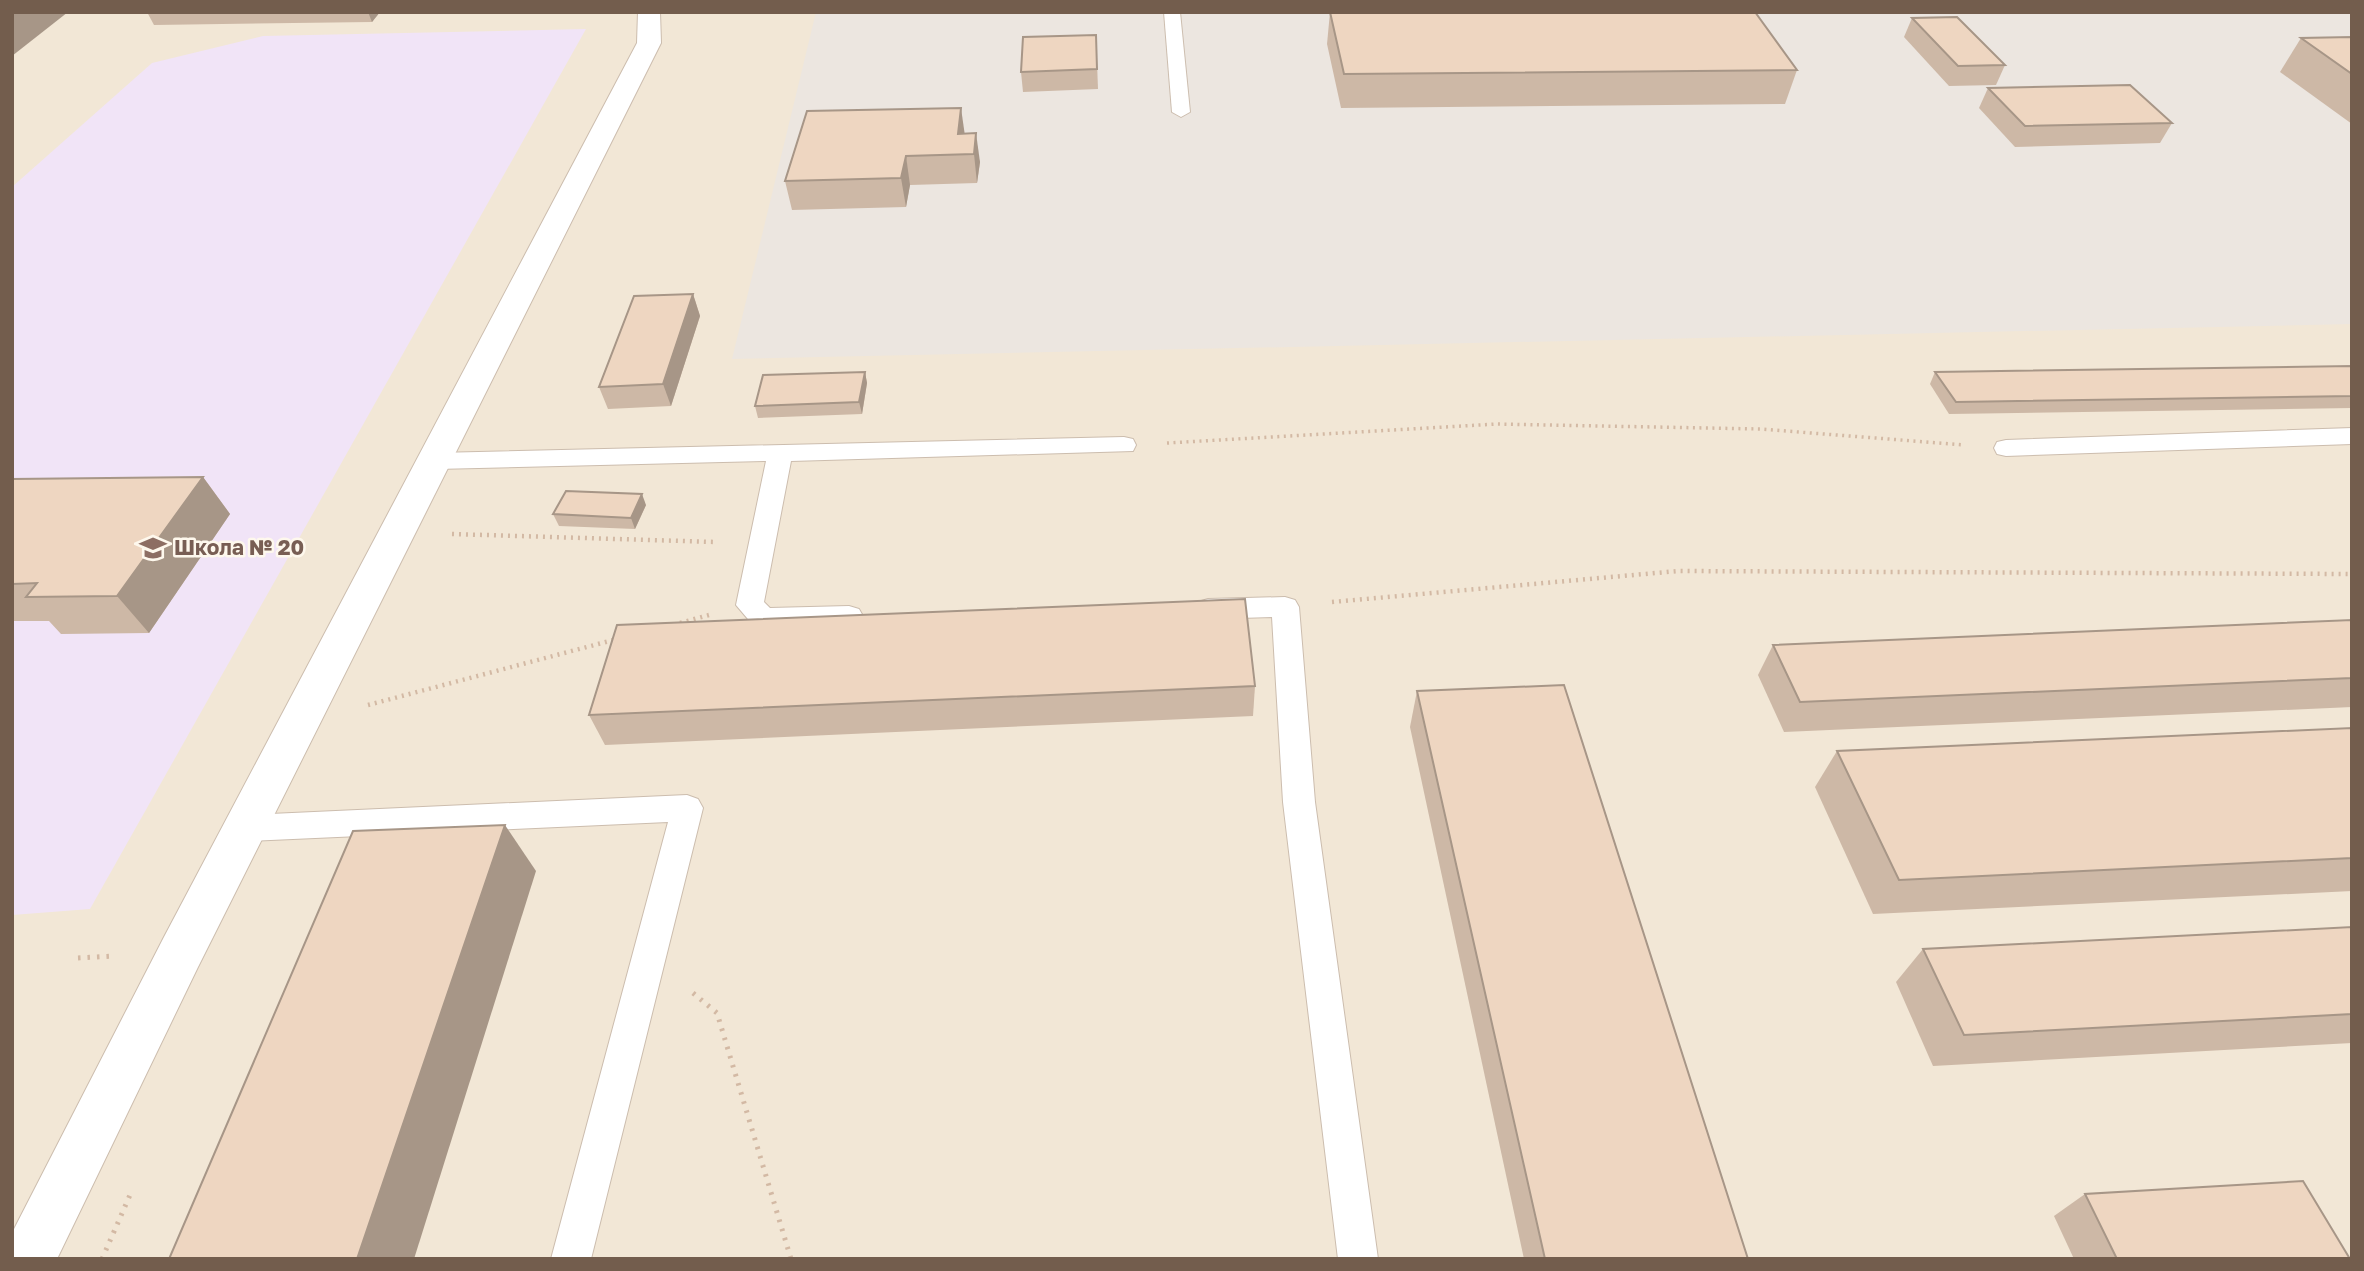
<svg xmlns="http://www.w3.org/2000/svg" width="2364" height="1271" font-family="'Golos Text',sans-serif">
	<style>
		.residential { fill: #f2e7d6 }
		.industrial { fill: #ece6e0 }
		.education { fill: #f1e4f7 }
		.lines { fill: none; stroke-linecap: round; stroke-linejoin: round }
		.lane-casing { stroke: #ccbdae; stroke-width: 2 }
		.street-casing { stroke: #ccbdae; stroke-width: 2 }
		.path-far2 { stroke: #d3b9a4; stroke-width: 3.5; stroke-dasharray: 2 4.5; stroke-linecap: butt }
		.path-far1 { stroke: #d3b9a4; stroke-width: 4.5; stroke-dasharray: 2 5; stroke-linecap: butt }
		.path { stroke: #d3b9a4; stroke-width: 5; stroke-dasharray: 2.5 7; stroke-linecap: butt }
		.lane { fill: #fff; fill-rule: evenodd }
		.street { fill: #fff; fill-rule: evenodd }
		.wall { fill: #cdb8a6 }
		.shaded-wall { fill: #a79687 }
		.building { fill: #eed6c1; stroke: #a79687; stroke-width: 2 }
		.labels { text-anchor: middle; stroke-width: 5; stroke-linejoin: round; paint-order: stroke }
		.education-label { font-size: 21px; font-weight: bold; fill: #785e54; stroke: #fef8ed; text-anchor: start }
	</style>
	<rect width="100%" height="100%" fill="#fbf4e7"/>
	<rect class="residential" x="12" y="12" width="2340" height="1247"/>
	<path class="industrial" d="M816,12h1536v312l-1620,35z"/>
	<path class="education" d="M586,29l-496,880 -78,6v-728l140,-124 111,-27z"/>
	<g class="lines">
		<defs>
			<g id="lane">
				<path d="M1164,12h16l10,100 -9,5 -9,-5z"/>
				<path d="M2352,428v16l-346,12 -9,-2 -3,-6 3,-6 9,-2z"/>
				<path d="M1124,437l9,2 3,6 -3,6 -342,10 -27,141 6,6 79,-2 10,3 4,7 -4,7 -10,3 -86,2 -10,-3 -17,-20 30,-144 -330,8 -9,-2 -3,-6 3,-6 9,-2z"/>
				<path d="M1285,597l10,3 4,7 16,195 63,457h-40l-55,-457 -11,-185 -64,2 -10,-3 -4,-7 4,-7 10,-3z"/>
				<path d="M687,795l11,4 5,9 -112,451h-40l117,-437 -420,19 -11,-4 -5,-9 5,-9 11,-4z"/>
			</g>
			<path id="street" d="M638,12h22l1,31 -463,924 -141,292h-45v-26l152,-296 473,-894z"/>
		</defs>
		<use href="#lane" class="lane-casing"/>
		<use href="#street" class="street-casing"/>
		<path class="path-far2" d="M1167,443l329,-19 264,5 205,16"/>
		<g class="path-far1">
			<path d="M452,534l264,8"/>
			<path d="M1332,602l346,-31 674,3"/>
			<path d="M680,623l29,-8"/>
			<path d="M368,705l249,-66"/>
		</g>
		<g class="path">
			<path d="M78,958l37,-2"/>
			<path d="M693,993l24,20 74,246"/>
			<path d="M102,1259l28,-64"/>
		</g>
		<use href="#lane" class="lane"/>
		<use href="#street" class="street"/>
	</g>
	<g class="wall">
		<path d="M147,12h233l-8,10 -218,3z"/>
		<path d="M1330,12l467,58 -12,34 -444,4 -14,-64z"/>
		<path d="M1912,18l93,47 -9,20 -47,1 -45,-49z"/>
		<path d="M1096,35l2,54 -75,3 -2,-20z"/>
		<path d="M2352,37v87l-72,-52 21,-34z"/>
		<path d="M1988,88l184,35 -12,20 -145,4 -36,-39z"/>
		<path d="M965,134l15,28 -3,21 -67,2 -4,22 -114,3 -7,-29z"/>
		<path d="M693,294l7,22 -29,90 -63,3 -9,-22z"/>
		<path d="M2352,366v42l-403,6 -19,-30 5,-12z"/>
		<path d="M865,372l2,11 -5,31 -104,4 -3,-12z"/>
		<path d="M203,477l27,37 -81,119 -88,1 -12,-13h-37v-142z"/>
		<path d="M646,505l-11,24 -76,-3 -6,-12z"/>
		<path d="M2352,620v87l-568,25 -26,-57 15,-30z"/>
		<path d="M1255,686l-2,30 -648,29 -16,-30z"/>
		<path d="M1417,691l331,568h-224l-114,-532z"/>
		<path d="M2352,728v163l-479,23 -58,-127 22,-36z"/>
		<path d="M2352,927v116l-419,23 -37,-84 27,-33z"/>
		<path d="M2085,1194l265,65h-276l-20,-43z"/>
	</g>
	<g class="shaded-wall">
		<path d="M12,12h56l-56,44z"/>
		<path d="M368,12h12l-8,10z"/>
		<path d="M961,108l4,28 -7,-2z"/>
		<path d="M976,133l4,29 -3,21 -3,-29z"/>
		<path d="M906,156l4,29 -4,22 -5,-29z"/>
		<path d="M693,294l7,22 -29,90 -8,-22z"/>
		<path d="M865,372l2,11 -5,31 -3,-12z"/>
		<path d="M203,477l27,37 -81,119 -32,-37z"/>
		<path d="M642,494l4,11 -11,24 -4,-11z"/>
		<path d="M505,825l31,46 -122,388h-57z"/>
	</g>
	<g class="building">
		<path d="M1330,12h425l42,58 -453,4z"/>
		<path d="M1957,17l48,48 -47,1 -46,-48z"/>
		<path d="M1096,35l1,34 -76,3 2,-35z"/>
		<path d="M2352,37v37l-51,-36z"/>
		<path d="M2130,85l42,38 -147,3 -37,-38z"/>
		<path d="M961,108l-3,26 18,-1 -2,21 -68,2 -5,22 -116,3 22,-70z"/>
		<path d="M693,294l-30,90 -64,3 35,-91z"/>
		<path d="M2352,366v30l-396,6 -21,-30z"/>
		<path d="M865,372l-6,30 -104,4 8,-31z"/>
		<path d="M203,477l-86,119 -91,1 11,-14 -25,1v-105z"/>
		<path d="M566,491l76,3 -11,24 -78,-4z"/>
		<path d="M1245,599l10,87 -666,29 28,-90z"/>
		<path d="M2352,620v58l-552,24 -27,-57z"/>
		<path d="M1564,685l184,574h-203l-128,-568z"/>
		<path d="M2352,728v130l-453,22 -62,-129z"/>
		<path d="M505,825l-148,434h-188l184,-428z"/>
		<path d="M2352,927v87l-388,21 -41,-86z"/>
		<path d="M2303,1181l47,78h-233l-32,-65z"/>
	</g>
	<defs>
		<symbol id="school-bare" viewBox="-9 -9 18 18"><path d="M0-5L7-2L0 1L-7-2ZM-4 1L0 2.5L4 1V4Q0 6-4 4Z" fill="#8d6e63" stroke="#fef8ed" stroke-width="2.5" paint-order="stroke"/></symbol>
	</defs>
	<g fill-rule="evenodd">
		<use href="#school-bare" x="134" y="529" width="38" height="38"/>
	</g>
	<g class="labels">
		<g class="education-label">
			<text x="174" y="555">Школа № 20</text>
		</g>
	</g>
	<rect width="2364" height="1271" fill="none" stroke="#735d4d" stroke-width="28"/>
</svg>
